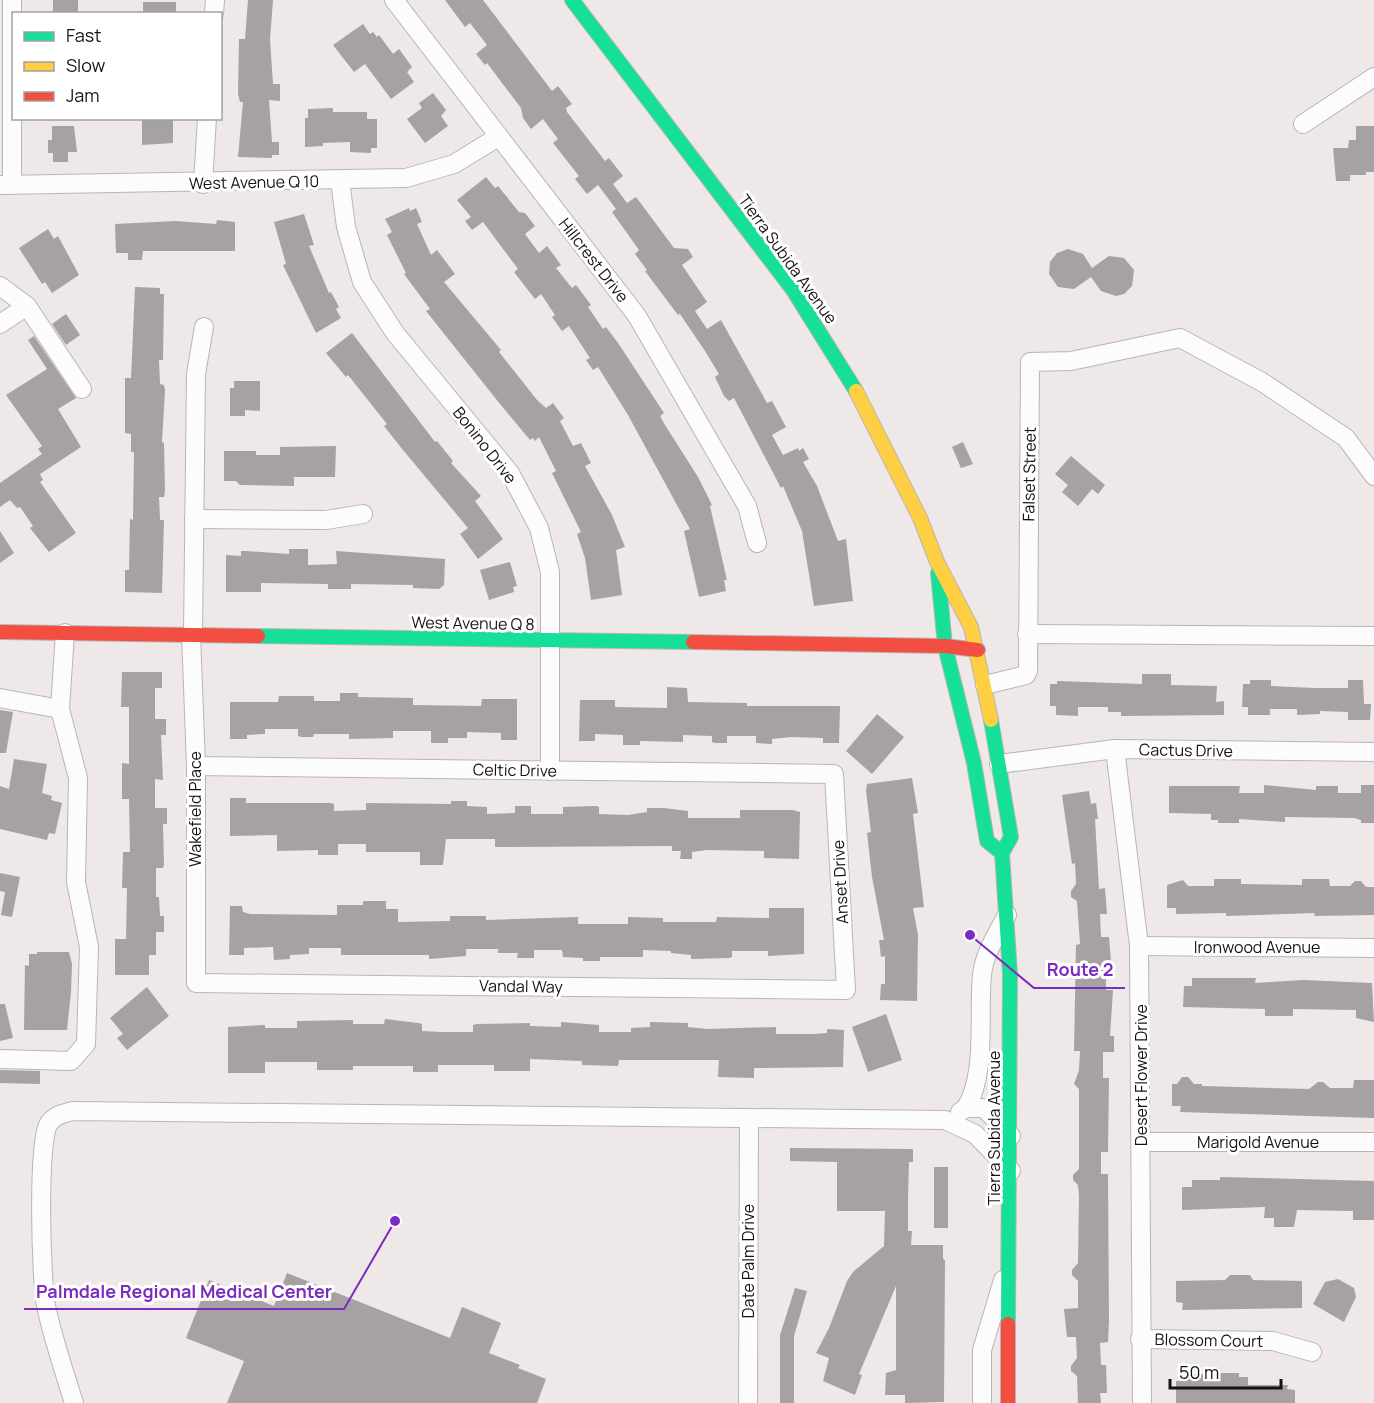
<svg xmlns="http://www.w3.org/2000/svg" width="1374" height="1403" font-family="Manrope,sans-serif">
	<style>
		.building { fill: #a6a1a2 }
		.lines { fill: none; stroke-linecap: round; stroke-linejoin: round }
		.street-casing { stroke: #bab5b5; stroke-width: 20 }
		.fast-casing { stroke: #bab5b5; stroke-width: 16 }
		.slow-casing { stroke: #bab5b5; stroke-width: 16 }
		.jam-casing { stroke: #bab5b5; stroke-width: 16 }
		.street { stroke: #fcfcfc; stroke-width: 18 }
		.fast { stroke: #16e098; stroke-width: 14 }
		.slow { stroke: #ffcf43; stroke-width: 14 }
		.jam { stroke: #f24e42; stroke-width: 14 }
		.labels { text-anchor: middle; stroke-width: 6; stroke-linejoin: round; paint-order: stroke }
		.street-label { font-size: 16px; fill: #161211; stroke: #fff }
		.leader { fill: none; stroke: #7b2cbf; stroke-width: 2 }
		.callout-dot { fill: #7b2cbf; stroke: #fff; stroke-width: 2 }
		.callout-label { font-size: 18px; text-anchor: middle; font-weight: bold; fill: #7b2cbf; stroke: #fff; stroke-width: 6; stroke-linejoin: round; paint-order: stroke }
	</style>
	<rect width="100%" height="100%" fill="#eee8e8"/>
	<g class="building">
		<rect x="53" y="0" width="25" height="14"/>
		<path d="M248,0h25l-3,39 3,45h7v17l-11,-1 3,42h7v13h-7v3l-34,-1 5,-55h-3l-2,-8 1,-55h6z"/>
		<path d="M445,0h38l69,91 6,-5 14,18 -6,4 1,4 38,49 4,-3 14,18 -10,8 14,19 9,-6 38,51 14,1 5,8 -11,8 25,37 -12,9 12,18 14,-9 46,83 5,-2 14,26 -14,8 11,20 15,-7 1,3 4,-3 6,11 -6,3 14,24 21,55 8,-2 7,62 -39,5 -12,-75 -19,-45 -2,2 -47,-90 -5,3 -5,-5 -9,-19 4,-3 -14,-23 -25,-37 -2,1 -33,-44 2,-1 -12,-16 4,-4 -27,-38 4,-3 -18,-24 -11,9 -12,-15 4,-3 -26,-33 5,-4 -15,-20 -12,10 -8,-11 -2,-10 -34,-45 -2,2 -9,-11 11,-9 -17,-22 -5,4z"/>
		<rect x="143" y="2" width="33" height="12"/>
		<path d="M363,24l7,10 3,-2 4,5 2,-2 14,19 6,-5 13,18 -5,5 7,10 -23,17 -26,-35 -11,8 -21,-27z"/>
		<path d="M433,93l13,17 -5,6 7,10 -23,17 -18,-24 15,-11 -3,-5z"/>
		<path d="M333,108v4h34v7h10v29h-6v5l-21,-1v-10l-27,1v3l-18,1v-29h3v-9z"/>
		<path d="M142,118h31v25l-31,2z"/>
		<path d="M52,126h22l3,26h-9v10h-15v-9h-5v-13h4z"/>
		<path d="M1356,126h18v46h-8v3h-16v6h-14l-3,-33h15l1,-8h7z"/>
		<path d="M486,177l9,11 3,-2 21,26 6,1 10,13 -10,8 14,19 8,-7 14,19 -5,3 16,20 4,-3 15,20 -3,2 15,22 3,-2 12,16 46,70 -4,3 5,9 33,52 14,28 -2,1 17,74h-3l2,11 -27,6 -15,-66 6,-2 -62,-114 -30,-48 -5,3 -7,-10 4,-2 -21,-32 -7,5 -10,-14 3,-2 -14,-21 -6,5 -21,-27 4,-3 -35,-47 -11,8 -7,-9 6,-4 -14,-17z"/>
		<path d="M409,208l1,3 6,-3 6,14 -5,2 14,31 6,-5 18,24 -11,8 57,68 -2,2 38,48 9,8 7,-5 11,15 -4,3 13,25 8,-3 10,20 -6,3 27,49 13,32 -9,3 6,45 -31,5 -6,-42 -8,-24 4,-2 -29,-59 4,-2 -17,-34 -4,4 -2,-3 -3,2 -34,-41 -70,-88 4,-2 -26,-35 2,-1 -19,-38 5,-3 -7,-13z"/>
		<path d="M304,214l10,31 -5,1 20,47 2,-1 8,15 -3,2 5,9 -25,15 -33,-68 3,-1 -12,-42z"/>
		<path d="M217,220l18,2v29h-92l-1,9h-14v-7h-12l-1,-29 61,-3 40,3z"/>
		<path d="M48,229l6,10 4,-3 21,39 -27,18 -7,-11 -3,2 -23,-36z"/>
		<path d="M1068,249l15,5 9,14 17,-12 15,2 10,12 -2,16 -8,8 -8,2 -15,-5 -10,-14 -17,12 -16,-2 -9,-13 1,-12 7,-9z"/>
		<path d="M135,287l25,1v6h4l-1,66h-4l1,24 4,1 1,5 -3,52 2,1 1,48 -1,6h-5l1,23h4l-2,73 -37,-1v-22h4l1,-51 3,1 1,-68h-3v-18l-6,-1v-55h6z"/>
		<path d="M66,314l14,21 -14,10 -14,-21z"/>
		<path d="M352,333l83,109 2,-1 16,20 -2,2 30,33 -6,5 28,38 -25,20 -18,-25 8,-6 -65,-78 -19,-24 3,-2 -39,-49 -2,2 -20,-24z"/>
		<path d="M34,336l42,62 -18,11 23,38 -41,27 3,6 -3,2 36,51 -27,19 -19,-24 3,-2 -13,-19 -3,1 -7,-8 -10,7v-24l42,-29 -4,-5 4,-3 -36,-51 41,-26 -19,-29z"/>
		<path d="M234,381h26v30l-15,-1v6h-15v-28h4z"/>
		<path d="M963,442l10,22 -12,4 -9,-21z"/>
		<path d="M336,446l-1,31h-41v9l-54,-1 -4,-4h-12v-30h32v4h24v-8z"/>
		<path d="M1071,456l34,29 -7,9 -6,-5 -14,17 -16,-14 6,-7 -13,-11z"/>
		<path d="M0,531l14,22 -14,10z"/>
		<path d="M289,549h19v16l29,-1 -1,-13 109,8 -1,26 -5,4 -26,-1v-3l-62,-1v5h-23v-5l-67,-1v9h-35v-37l15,1v-5h6l42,3z"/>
		<path d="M510,562l7,24 -4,1 1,5 -25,8 -9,-30z"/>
		<path d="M122,672h40v16h-7v31h11v16h-5l2,45 -8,-1v29h12v16h-4l1,41 -1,3h-7v29h3l1,19h4v16h-8v23h-7v20h-34v-36h11l1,-51h-5l1,-36h7l-1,-53h-7v-36l7,1v-57h-8z"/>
		<path d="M1142,674h29v11l46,1 -1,16 8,-1v14l-103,1v-4h-13v-5h-30v9l-22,-1v-9h-6v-22h7v-3l85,3z"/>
		<path d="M1250,680h21v6l43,2h34v-8h15l1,24h7l-1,16h-22v-8l-28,-1v3l-23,1v-6h-27v6h-22v-8h-6l1,-23h7z"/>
		<path d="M667,687l20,1 1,14 59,1v3h93l-1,37h-16v-5l-32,-1 -19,2v5l-16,-1v-7h-29v7h-12l-3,-1v-6l-29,-1v7l-43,-1v4h-17v-10l-28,-1v7h-16l1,-41h35v7l52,1z"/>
		<path d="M340,693h18v4l55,1v7l68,1 1,-7h35v41h-16v-7l-34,-1v6h-19v5h-17v-12h-38v7l-44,1v-5h-35l-1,3h-12l-3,-1v-7h-33v5l-18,1v4h-17v-37h48l1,-6h35v5h26z"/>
		<path d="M0,710l13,2 -7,41h-6z"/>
		<path d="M877,714l27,23 -32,37 -26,-23z"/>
		<path d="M14,759l33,5 -5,29 10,3 -1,4 11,3 -7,31 -6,-1 -2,7 -47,-11v-43l9,3z"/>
		<path d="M912,778l6,35 -5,1 11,93 -11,1 5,27 -1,66 -37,-1 1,-16h4v-28l-4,1 -2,-17h5l-12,-63 -5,-44 4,-1 -5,-41 1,-7z"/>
		<path d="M1264,785l52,5v-4h22v7h23v-8h13v38h-13v-3l-7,-2 -69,-1v5l-46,-3v4h-21v-3h-7v-6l-42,-1v-27h71l-1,7h25z"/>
		<path d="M1089,791l2,13 5,-1 2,16h-3l4,70 6,-1 2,26h-7l1,23h8l2,25 -5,1v27h7l-3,46h4v16h-11v26h6l-1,74h-7v22h7l1,147 -1,21 -8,1 1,22h5l1,28h-7l1,10h-23l-1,-27 -6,-5v-5l6,-8 -1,-21h-9l-3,-28 14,-1v-27l-6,-6v-5l6,-7 1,-67 -1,-11 -5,-5v-5l6,-6v-80l-5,-5 5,-14 1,-19h-6l2,-106 4,-1 -3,-43 -6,-4v-6l5,-7 -1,-21 -3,1 -10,-69z"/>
		<path d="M230,798h16v5h85l3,1v7l32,-1v-7l85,1v-3h16v5l20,1v7l28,-1v-7h16v8h32v-7l33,-1 3,1v7l29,1 19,-3v-4h17l24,3v7h52v-8h53l7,2 -1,47 -35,-1v-7l-57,-1 -15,2v7h-12l1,-8h-9v-5l-177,1v-8h-49l-3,26h-23v-13h-54v-8h-28v11h-20v-5l-41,1v-16l-47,1z"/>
		<path d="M0,873l20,4 -8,40 -11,-2 4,-23 -5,-1z"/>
		<path d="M1214,879h27v5l61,1v-6h27l1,7h20l5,-5h6l5,6h8v28l-59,1 -1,-3 -88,3v-3l-50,1v-6h-9v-23l16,-5 5,6h26z"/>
		<path d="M363,901h23v8h12v13l52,-1v-5h36v4l92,-3v7h50v-7l35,1v4h53l1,-5 52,1v-10h35v46l-36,2v-5h-36v6l-3,1 -38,1v-4l-20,-2v-2l-28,-1v7h-43v4h-17v-3l-20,-1 -1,-7h-28v8h-17l1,-5h-20v-4h-32v7l-37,3v-4h-88v-7h-32v6l-19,1v4l-16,1 -1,-13 -29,1v7h-15l1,-49h12l1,6 7,2 87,1v-10h26z"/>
		<path d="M37,952h32l3,12 -1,28 -4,38h-43l1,-65 4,1v-12h8z"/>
		<path d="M1192,978h64l-1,5 48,-3 69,3 2,39 -18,-4v-8l-63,-1v7h-28v-7l-82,-2 1,-21h8z"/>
		<path d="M147,987l22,29 -42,34 -10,-12 6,-4 -13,-16z"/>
		<path d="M0,1004h5l8,34 -13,3z"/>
		<path d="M886,1014l16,46 -34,12 -16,-45z"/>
		<path d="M385,1019l33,4 4,1v7l19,1h32v-7l4,-1 53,-1v3l31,1v-5l38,3v7h32v-4l19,-1v-5l38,1v4l19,2 69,-2v7h38l13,-1v-4l17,1 -1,37 -89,1v10l-36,-1 1,-17h-100l-1,6 -36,-1v-4l-52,-2v12h-36v-6h-56v7h-25v-6h-60v4h-36v-8h-52v11h-37v-46l37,-2v3h32v-7h3l53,-1v4h31z"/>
		<path d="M0,1070l40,1v13l-40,-1z"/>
		<path d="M1182,1077h6l6,7h8v2l107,3 9,-7h5l7,6h23l1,-8h20v38l-194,-6 1,-6h-9v-22h5z"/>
		<path d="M790,1148l123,1v13h-4l-1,36v33h4l-1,14h32v14l2,1 -1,142 -39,1v-8h-20l1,-22 10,-3v-84l-37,88 3,1 -7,20 -32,-14 6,-23 -13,-5 13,-25 18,-47 6,-9 31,-26 1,-35h-48v-49l-47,-1z"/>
		<rect x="934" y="1167" width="14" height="61"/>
		<path d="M1220,1177l154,4v39h-21v-9l-56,-1 -3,17h-20v-9h-10l1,-11 -83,3v-23h10v-7h28z"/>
		<path d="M287,1273l163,65 12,-31 39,16 -12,30 31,12 -2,3 28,11 -9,24h-310l17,-42 -58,-23 23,-58 65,26z"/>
		<path d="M1230,1275h20l3,5 49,1v27l-120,2 1,-7 -7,-1v-21l49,-1z"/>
		<path d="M1338,1279l16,9 2,9 -12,25 -31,-18 12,-22z"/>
		<path d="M795,1288l12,3 -13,45v67h-14v-68z"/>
		<path d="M1214,1373h25v4h9v8h40l-1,4 8,1v13h-119v-22h10v-6z"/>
	</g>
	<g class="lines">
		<defs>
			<g id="street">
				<path d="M12,0v185"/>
				<path d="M394,0l243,316 110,190 10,37"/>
				<path d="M214,14l1,-14"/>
				<path d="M1303,124l71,-47"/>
				<path d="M340,180l6,47 16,55 33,51 115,140 29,55 11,44v199"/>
				<path d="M203,184l4,-66"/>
				<path d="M0,185l406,-7 48,-14 44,-27"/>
				<path d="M0,286l27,20 55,83"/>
				<path d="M0,324l27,-18"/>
				<path d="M194,519l132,1 37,-6"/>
				<path d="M191,634l5,132v217l650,7 -12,-216 -638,-8"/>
				<path d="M193,634l3,-260 8,-47"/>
				<path d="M1027,634l347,2"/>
				<path d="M985,685l41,-10 2,-4 2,-309 41,-1 109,-23 82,44 84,56 28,38"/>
				<path d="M0,698l60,11 18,69 -2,104 13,65 -3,97 -15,17 -71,-2"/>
				<path d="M60,709l5,-76"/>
				<path d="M1115,749l24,197 3,457"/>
				<path d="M999,764l116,-15 259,3"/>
				<path d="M1139,946l235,2"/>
				<path d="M966,1108c21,-35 12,-93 16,-133 2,-21 15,-41 25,-60"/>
				<path d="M960,1112l6,-4h18l27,28"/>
				<path d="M1141,1142h233"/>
				<path d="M1140,1339l133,2 39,11"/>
				<path d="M74,1403c-10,-32 -21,-64 -28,-97 -5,-26 -9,-165 3,-183 6,-8 15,-10 24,-12l872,9 30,14 36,37"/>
				<path d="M748,1403l1,-284"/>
				<path d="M982,1403v-53l21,-70"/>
			</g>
			<g id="fast">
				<path d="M572,0l221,290 63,101"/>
				<path d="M938,573l7,73 29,117 13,78 15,12"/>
				<path d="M258,636l435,6"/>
				<path d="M991,720l20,117 -9,16 8,121 -2,350"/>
			</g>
			<path id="slow" d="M856,391l64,127 17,44 34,65 20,93"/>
			<g id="jam">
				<path d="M0,632l258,4"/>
				<path d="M693,642l252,4 33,4"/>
				<path d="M1008,1403v-79"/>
			</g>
		</defs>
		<use href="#street" class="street-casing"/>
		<use href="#fast" class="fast-casing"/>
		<use href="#slow" class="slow-casing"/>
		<use href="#jam" class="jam-casing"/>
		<use href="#street" class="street"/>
		<use href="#fast" class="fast"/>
		<use href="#slow" class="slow"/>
		<use href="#jam" class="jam"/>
	</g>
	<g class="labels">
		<g class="street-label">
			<text transform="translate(254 182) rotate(-1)" y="6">West Avenue Q 10</text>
			<text transform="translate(788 259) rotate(54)" y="6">Tierra Subida Avenue</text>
			<text transform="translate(594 260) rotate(52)" y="6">Hillcrest Drive</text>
			<text transform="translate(485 445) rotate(52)" y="6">Bonino Drive</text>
			<text transform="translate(1029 474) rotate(-89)" y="6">Falset Street</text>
			<text transform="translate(473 623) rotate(1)" y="6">West Avenue Q 8</text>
			<text transform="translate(1186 750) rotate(1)" y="6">Cactus Drive</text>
			<text transform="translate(515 770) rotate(1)" y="6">Celtic Drive</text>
			<text transform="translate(195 809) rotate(-90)" y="6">Wakefield Place</text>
			<text transform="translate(840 882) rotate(-93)" y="6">Anset Drive</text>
			<text x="1257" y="953">Ironwood Avenue</text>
			<text transform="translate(521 986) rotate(1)" y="6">Vandal Way</text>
			<text transform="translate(1141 1075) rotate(-90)" y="6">Desert Flower Drive</text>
			<text transform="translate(994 1128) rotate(-90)" y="6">Tierra Subida Avenue</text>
			<text x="1258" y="1148">Marigold Avenue</text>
			<text transform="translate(748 1261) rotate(-90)" y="6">Date Palm Drive</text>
			<text transform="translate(1209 1340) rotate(1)" y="6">Blossom Court</text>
		</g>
	</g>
	<path class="leader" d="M970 935L1034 988H1125M395 1221L344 1309H24"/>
	<g class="callout-dot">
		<circle cx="970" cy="935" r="6"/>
		<circle cx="395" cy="1221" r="6"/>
	</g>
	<g class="callout-label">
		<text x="1080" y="976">Route 2</text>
		<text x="184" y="1298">Palmdale Regional Medical Center</text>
	</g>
	<rect x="12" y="12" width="210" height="108" fill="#ffffff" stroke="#a2a0a0" stroke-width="1.5"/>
	<rect x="24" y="32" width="30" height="9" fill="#16e098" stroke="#a2a0a0" stroke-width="1.5"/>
	<text x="66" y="42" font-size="18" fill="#161211">Fast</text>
	<rect x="24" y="62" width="30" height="9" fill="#ffcf43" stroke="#a2a0a0" stroke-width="1.5"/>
	<text x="66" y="72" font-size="18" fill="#161211">Slow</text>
	<rect x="24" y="92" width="30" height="9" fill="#f24e42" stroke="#a2a0a0" stroke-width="1.5"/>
	<text x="66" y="102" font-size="18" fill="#161211">Jam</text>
	<path d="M1170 1379v9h111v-9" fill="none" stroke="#161211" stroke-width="3"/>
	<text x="1179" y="1379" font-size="18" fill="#161211" stroke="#ffffff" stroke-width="4.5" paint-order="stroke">50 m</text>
</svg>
